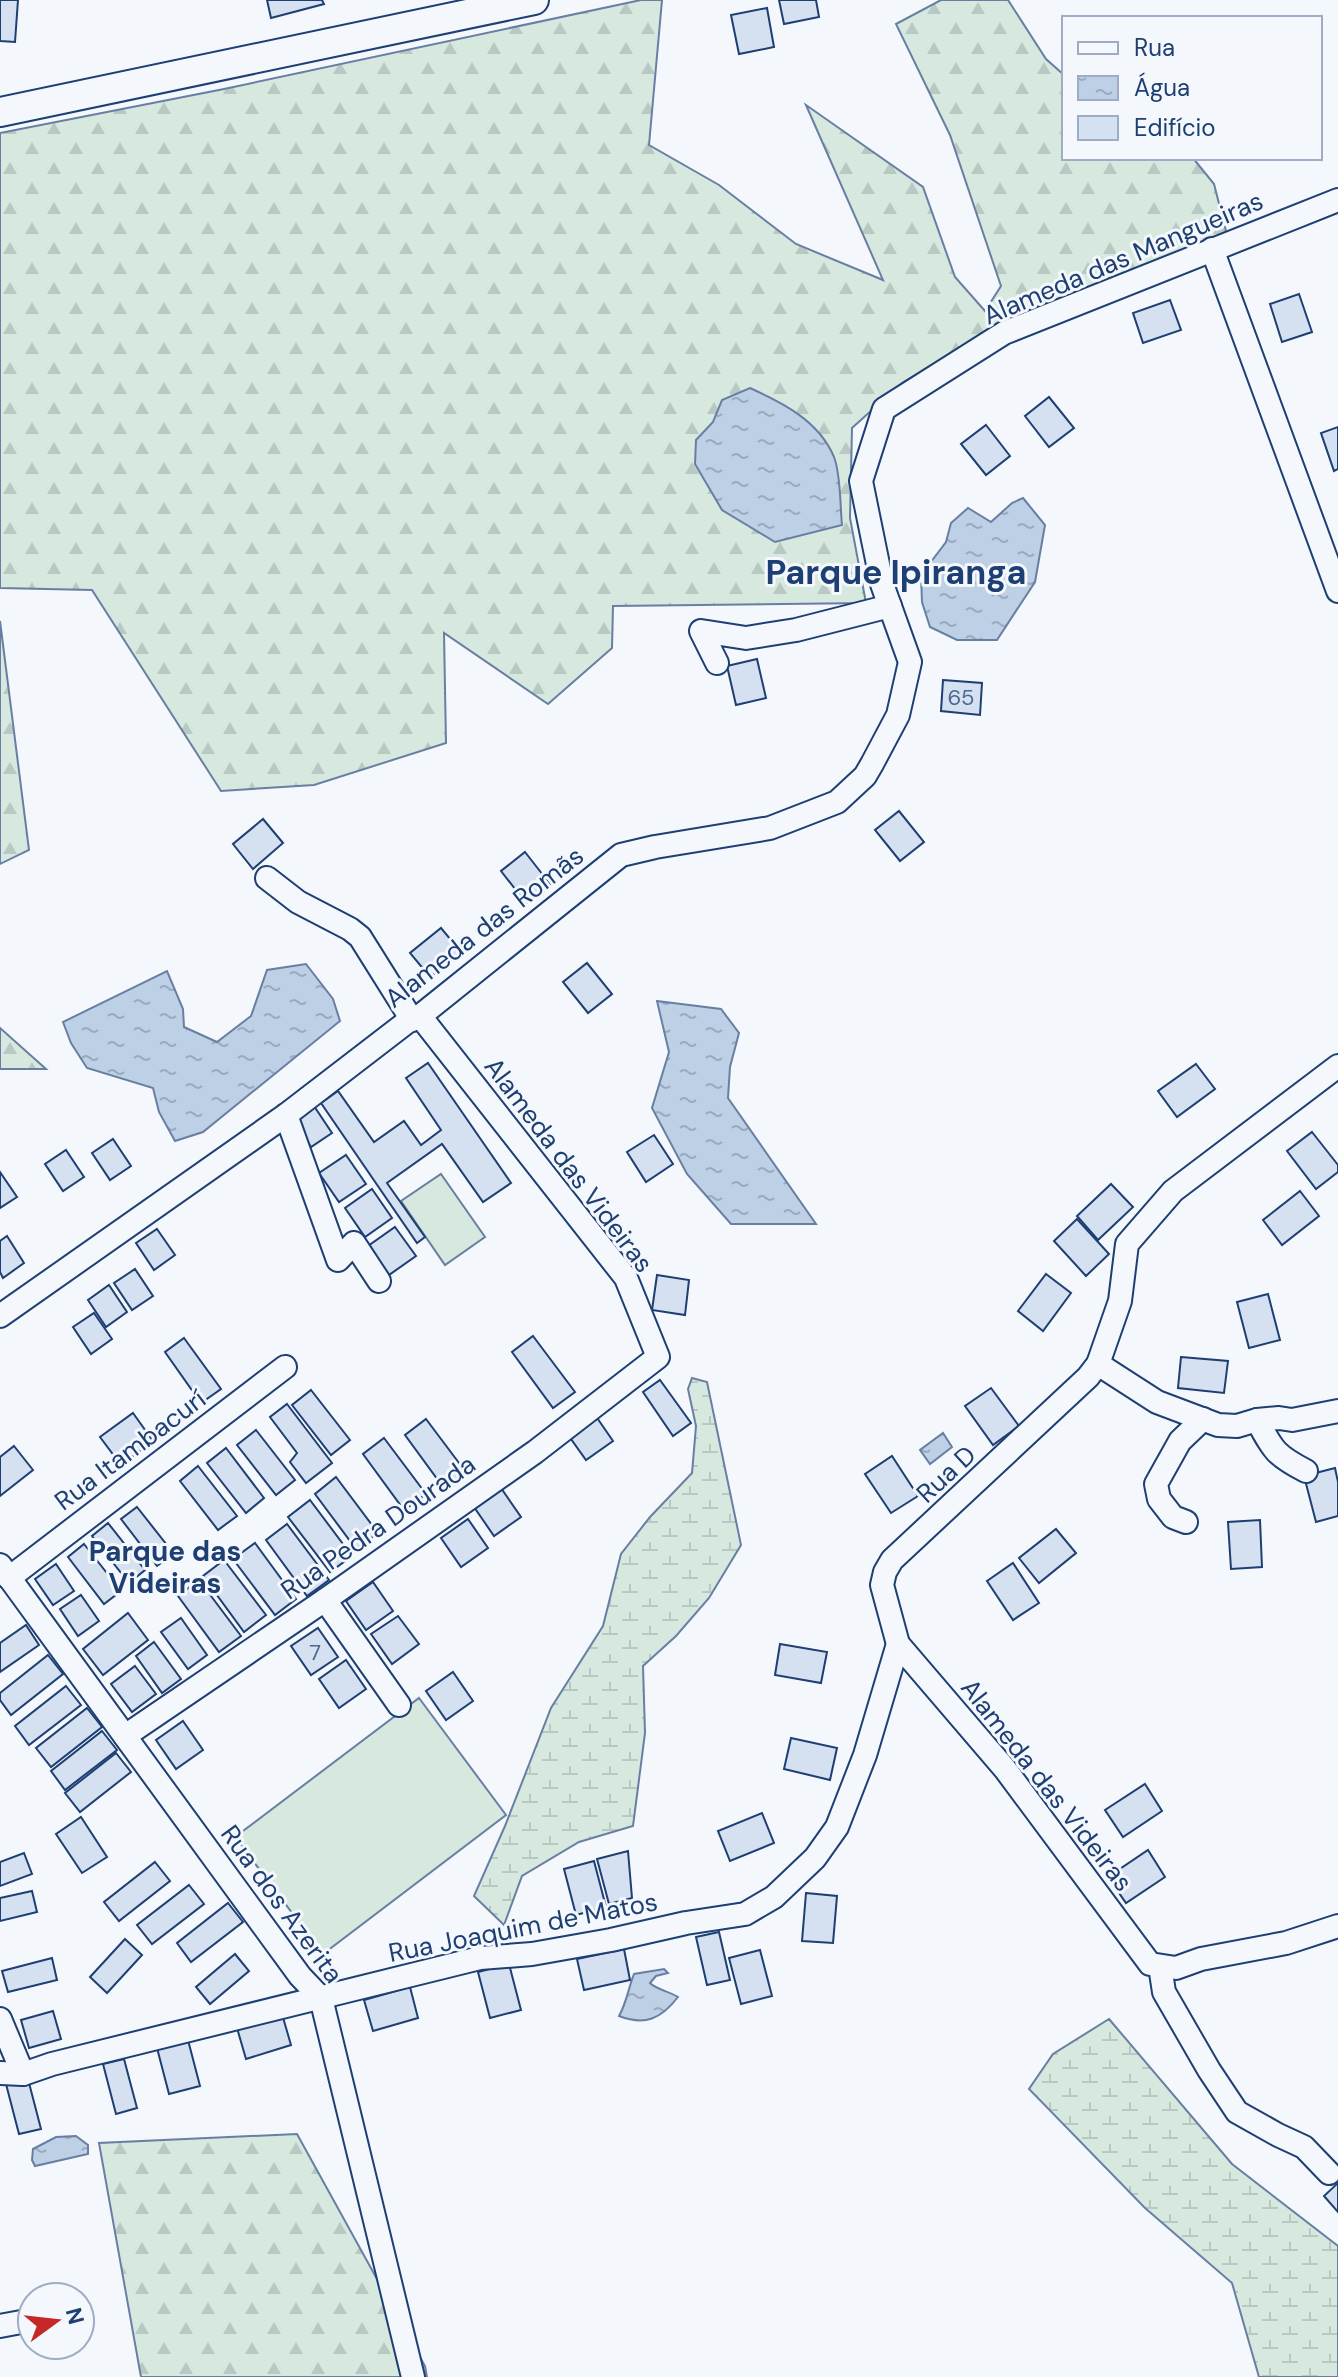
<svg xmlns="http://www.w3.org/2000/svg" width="1338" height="2377" font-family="'DM Sans',sans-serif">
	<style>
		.forest { fill: url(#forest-firs); stroke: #687fa3; stroke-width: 2 }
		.wetland { fill: url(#wetland-marsh); stroke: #687fa3; stroke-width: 2 }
		.pitch { fill: #d7e8df; stroke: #687fa3; stroke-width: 2 }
		.water { fill: url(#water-ripples); stroke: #687fa3; stroke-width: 2 }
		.building { fill: #d5e0f0; stroke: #1d3f73; stroke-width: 2 }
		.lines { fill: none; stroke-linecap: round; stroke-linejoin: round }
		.minor-casing { stroke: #1d3f73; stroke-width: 26 }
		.major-casing { stroke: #1d3f73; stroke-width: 32 }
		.minor { stroke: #f4f7fb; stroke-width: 22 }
		.major { stroke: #f4f7fb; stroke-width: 28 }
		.labels { text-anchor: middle; stroke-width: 6; stroke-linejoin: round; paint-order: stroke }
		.number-label { font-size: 22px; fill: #4b6792 }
		.street-label { font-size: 26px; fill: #1d3f73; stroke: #f4f7fb }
		.neighbourhood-label { font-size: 28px; font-weight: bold; fill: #1d3f73; stroke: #f4f7fb }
		.district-label { font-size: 34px; font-weight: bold; fill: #1d3f73; stroke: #f4f7fb }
	</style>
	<defs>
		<pattern id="forest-firs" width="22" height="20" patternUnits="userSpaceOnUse" patternTransform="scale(2)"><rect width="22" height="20" fill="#d7e8df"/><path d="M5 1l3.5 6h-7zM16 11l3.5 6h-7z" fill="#b8c8c3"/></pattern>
		<pattern id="wetland-marsh" width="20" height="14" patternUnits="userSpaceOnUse" patternTransform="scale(2)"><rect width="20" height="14" fill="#d7e8df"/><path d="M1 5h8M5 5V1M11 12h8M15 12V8" fill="none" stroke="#b8c8c3"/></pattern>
		<pattern id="water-ripples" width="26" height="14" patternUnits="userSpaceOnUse" patternTransform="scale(2)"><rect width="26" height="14" fill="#bed0e5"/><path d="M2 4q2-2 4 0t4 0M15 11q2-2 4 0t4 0" fill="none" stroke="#9aaabe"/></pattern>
	</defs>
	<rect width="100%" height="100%" fill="#f4f7fb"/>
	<g class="forest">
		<path d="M641,0h21l-13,145 70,40 77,59 87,36 -77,-175 117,82 32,90 30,34 16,-25 -51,-151 -54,-111 45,-24h67l38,59 18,16v83h129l21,26 13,51 -229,91 -96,57 -50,45 -2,90 16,85 -253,3 -1,42 -64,56 -104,-71 2,110 -132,42 -93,6 -129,-201 -92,-2v-455l224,-44z"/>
		<path d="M0,621l29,229 -29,14z"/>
		<path d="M0,1028l46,41h-46z"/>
		<path d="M297,2134l128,232 2,11h-286l-42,-234z"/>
	</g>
	<g class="wetland">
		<path d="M692,1378l15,4 34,163 -32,53 -33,38 -33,30 2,67 -12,93 -54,16 -57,34 -18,49 -30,-29 31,-70 46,-118 52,-82 18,-72 29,-37 42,-44 4,-47 -8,-37z"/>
		<path d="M1109,2019l123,145 106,82v131h-79l-27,-94 -87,-75 -116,-119 24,-35z"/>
	</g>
	<g class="pitch">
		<path d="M441,1174l44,63 -40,28 -44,-64z"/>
		<path d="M419,1698l87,117 -183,139 -88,-117z"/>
	</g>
	<g class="water">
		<path d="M750,388c33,15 69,33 84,69 7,18 6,49 8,68l-67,17 -53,-32 -27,-46 1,-24 17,-18 9,-22z"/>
		<path d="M1023,498l22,27 -10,57 -38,58h-40l-27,-13 -8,-25 -1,-27 25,-33 5,-19 17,-15 23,14 21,-19z"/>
		<path d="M306,964l27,35 7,22 -137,111 -28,9 -16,-29 -6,-24 -66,-20 -16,-25 -8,-21 104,-51 16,38 1,18 33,15 34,-26 16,-46z"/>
		<path d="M657,1001l64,8 18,24 -9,34 -2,31 88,126h-85l-44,-50 -35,-66 17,-56z"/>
		<path d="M943,1433l9,14 -22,17 -10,-14z"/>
		<path d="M664,1969l4,4 -12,3 -6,7c7,7 19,8 28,14 -17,22 -33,29 -59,19 8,-14 9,-27 15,-42z"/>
		<path d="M76,2136l12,9v9l-53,12 -3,-6 1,-11 23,-12z"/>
	</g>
	<g class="building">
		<path d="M0,0h18l-3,42 -15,-1z"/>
		<path d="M267,0h55l2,4 -53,14z"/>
		<path d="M779,0h37l3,17 -35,7z"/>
		<path d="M767,8l7,39 -35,7 -8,-39z"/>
		<path d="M1299,294l13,38 -30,10 -12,-38z"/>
		<path d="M1170,300l11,30 -38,13 -10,-30z"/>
		<path d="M1049,397l25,31 -25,19 -24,-31z"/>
		<path d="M986,425l24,31 -24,19 -25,-31z"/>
		<path d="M1338,427v42l-4,2 -13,-38z"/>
		<path d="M757,659l9,39 -30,7 -9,-39z"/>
		<path d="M943,680l39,3 -2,32 -39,-4z"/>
		<path d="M899,811l25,31 -24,19 -25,-31z"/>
		<path d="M263,819l20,24 -30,26 -20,-25z"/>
		<path d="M525,852l25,32 -24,19 -25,-32z"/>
		<path d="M441,928l20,24 -31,25 -20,-24z"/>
		<path d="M587,963l25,31 -24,19 -25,-31z"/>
		<path d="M428,1063l83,120 -28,19 -41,-58 -55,39 38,54 -8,6 -96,-140 17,-12 36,51 30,-21 17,24 20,-15 -35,-52z"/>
		<path d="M1196,1064l19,25 -38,28 -19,-26z"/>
		<path d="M314,1106l18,27 -21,14 -18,-27z"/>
		<path d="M1312,1132l26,33v7l-22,17 -29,-38z"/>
		<path d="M654,1135l19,29 -27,18 -19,-30z"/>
		<path d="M113,1139l18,27 -21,14 -18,-27z"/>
		<path d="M66,1150l18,27 -21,14 -18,-27z"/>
		<path d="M346,1155l20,29 -27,18 -20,-29z"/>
		<path d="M0,1172l17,25 -17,11z"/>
		<path d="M1111,1184l22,23 -35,33 -21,-24z"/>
		<path d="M372,1189l20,29 -27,19 -20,-29z"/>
		<path d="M1300,1191l19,25 -37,29 -19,-25z"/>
		<path d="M1077,1219l32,35 -23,22 -32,-35z"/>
		<path d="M395,1227l21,29 -27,19 -21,-29z"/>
		<path d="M157,1229l18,26 -21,15 -18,-27z"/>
		<path d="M7,1236l17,27 -21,15 -3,-6v-31z"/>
		<path d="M135,1269l18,27 -21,14 -18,-27z"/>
		<path d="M1046,1274l25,19 -28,38 -25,-20z"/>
		<path d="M657,1275l32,5 -4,35 -33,-5z"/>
		<path d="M109,1285l18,27 -21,15 -18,-27z"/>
		<path d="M1268,1294l12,46 -31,8 -12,-46z"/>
		<path d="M94,1313l18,26 -21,15 -18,-27z"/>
		<path d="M533,1336l42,56 -22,16 -41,-56z"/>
		<path d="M184,1338l37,51 -20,14 -36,-51z"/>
		<path d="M1181,1357l47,4 -4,32 -46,-5z"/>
		<path d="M660,1380l31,43 -18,13 -30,-44z"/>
		<path d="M991,1388l28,38 -26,19 -28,-39z"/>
		<path d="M311,1390l39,50 -19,15 -39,-50z"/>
		<path d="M287,1404l45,59 -26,20 -16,-21 7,-9 -27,-36z"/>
		<path d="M593,1412l20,29 -27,19 -20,-28z"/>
		<path d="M133,1413l20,28 -32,24 -21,-28z"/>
		<path d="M426,1419l42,56 -22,16 -41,-56z"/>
		<path d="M256,1430l39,50 -19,15 -39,-50z"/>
		<path d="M384,1438l42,56 -22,16 -41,-56z"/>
		<path d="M14,1446l19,24 -33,26v-39z"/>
		<path d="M226,1448l38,50 -18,15 -39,-50z"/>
		<path d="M892,1456l26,40 -27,17 -26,-39z"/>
		<path d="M198,1466l39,50 -19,14 -38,-49z"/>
		<path d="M1335,1468l3,14v34l-22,6 -12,-46z"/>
		<path d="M336,1477l42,56 -22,16 -41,-55z"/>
		<path d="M501,1488l20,29 -27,19 -20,-29z"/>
		<path d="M310,1500l42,56 -22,16 -42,-55z"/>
		<path d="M137,1507l37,47 -17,12 -36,-47z"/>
		<path d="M468,1519l20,29 -27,19 -20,-29z"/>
		<path d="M1260,1520l2,47 -31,2 -3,-47z"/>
		<path d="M108,1523l37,47 -16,13 -37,-47z"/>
		<path d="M287,1524l42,56 -22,16 -41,-56z"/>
		<path d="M1056,1529l20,24 -37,30 -20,-25z"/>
		<path d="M255,1543l41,56 -21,16 -42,-56z"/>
		<path d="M84,1544l37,47 -17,13 -36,-47z"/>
		<path d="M224,1560l42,55 -22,17 -41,-56z"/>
		<path d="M1013,1563l26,40 -26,17 -26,-39z"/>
		<path d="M56,1564l18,27 -21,14 -18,-26z"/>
		<path d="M199,1580l42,56 -22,16 -41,-56z"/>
		<path d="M373,1582l20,29 -27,19 -20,-29z"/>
		<path d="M81,1595l18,26 -21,15 -18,-27z"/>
		<path d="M128,1613l20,27 -45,35 -20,-26z"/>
		<path d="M398,1616l21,28 -27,20 -21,-30z"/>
		<path d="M181,1618l26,37 -19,14 -27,-37z"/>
		<path d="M26,1625l13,20 -39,27v-29z"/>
		<path d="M318,1628l20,29 -27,18 -20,-29z"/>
		<path d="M154,1642l27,37 -19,14 -26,-37z"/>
		<path d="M780,1644l47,8 -6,31 -46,-8z"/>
		<path d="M48,1655l15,19 -52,41 -11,-15v-7z"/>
		<path d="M346,1660l20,29 -27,19 -20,-29z"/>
		<path d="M135,1666l21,28 -24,18 -21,-28z"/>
		<path d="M453,1672l20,29 -27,19 -20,-29z"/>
		<path d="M66,1686l15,19 -52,40 -14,-19z"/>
		<path d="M87,1708l15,19 -51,40 -15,-19z"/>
		<path d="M183,1721l20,29 -27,19 -20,-29z"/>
		<path d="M102,1731l15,19 -52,40 -14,-19z"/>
		<path d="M791,1738l46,10 -7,32 -46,-11z"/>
		<path d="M116,1753l15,19 -51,40 -15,-19z"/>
		<path d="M1145,1784l17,27 -39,26 -18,-27z"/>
		<path d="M762,1813l12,30 -44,18 -12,-30z"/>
		<path d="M81,1817l26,40 -25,16 -26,-39z"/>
		<path d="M1148,1850l17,27 -39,26 -18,-26z"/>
		<path d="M628,1851l4,47 -23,6 -12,-45z"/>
		<path d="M24,1853l8,21 -32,12v-24z"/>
		<path d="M594,1861l12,46 -30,8 -12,-46z"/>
		<path d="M155,1862l15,19 -51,40 -15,-19z"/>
		<path d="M189,1885l15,19 -52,40 -15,-19z"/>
		<path d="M32,1891l5,21 -37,9v-23z"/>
		<path d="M806,1893l31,3 -4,47 -31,-2z"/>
		<path d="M228,1903l15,19 -52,40 -14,-19z"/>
		<path d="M719,1932l11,48 -23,5 -11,-48z"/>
		<path d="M125,1939l17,16 -35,38 -17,-16z"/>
		<path d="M624,1949l6,31 -46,10 -7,-31z"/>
		<path d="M760,1950l12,46 -31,8 -12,-46z"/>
		<path d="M235,1954l14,17 -39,33 -14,-17z"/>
		<path d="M52,1958l5,22 -49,12 -6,-21z"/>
		<path d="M509,1964l12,46 -31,8 -12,-46z"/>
		<path d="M410,1987l8,31 -45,13 -9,-31z"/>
		<path d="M53,2011l8,28 -32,9 -8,-28z"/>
		<path d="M282,2014l9,31 -45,14 -9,-31z"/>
		<path d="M188,2040l12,46 -31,8 -12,-46z"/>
		<path d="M124,2059l13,49 -21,6 -13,-50z"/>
		<path d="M28,2079l13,50 -22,5 -13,-50z"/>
		<path d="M1338,2183v29l-14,-16z"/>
	</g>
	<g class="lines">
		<defs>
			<g id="minor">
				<path d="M1212,249l126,342"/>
				<path d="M717,663l-16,-32 45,7 50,-8 94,-24"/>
				<path d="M267,878l31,24 52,27 10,8 52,83"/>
				<path d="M1338,1066l-165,125 -46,53 -7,57 -22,63 -10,13 -196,183 -7,12 -3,13 16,59 107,125 145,195 26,4 25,-9 85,-16 52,-17"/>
				<path d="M286,1115l52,145 16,-17 25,38"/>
				<path d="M0,1316l286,-201 121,-93 13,-6 201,-161 34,-8 115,-19 67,-26 28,-26 7,-12 26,-49 12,-53 -28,-78 -21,-103 23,-72 120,-76 334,-133"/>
				<path d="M1098,1364l59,38 61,23 19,1 20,-6 22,-2 13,2 46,-9"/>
				<path d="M1257,1420c16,30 18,35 49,51"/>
				<path d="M1186,1522l-13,-5 -14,-18 -3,-15 24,-43 23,-22"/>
				<path d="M0,1565l300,411 21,22 92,379"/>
				<path d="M9,1578l276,-211"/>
				<path d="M325,1600l74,105"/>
				<path d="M125,1736l200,-136 210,-148 123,-95 -32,-79 -206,-262"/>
				<path d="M1160,1966l4,26 45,78 28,42 41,23 26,12 25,26"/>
				<path d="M0,2019l23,55"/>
				<path d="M0,2073l23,1 29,-10 428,-106 52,-4 79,-14 75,-17 59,-9 29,-17 41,-39 22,-31 28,-72 33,-111"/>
				<path d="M0,2326l32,-6"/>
			</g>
			<path id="major" d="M0,112l534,-112"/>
		</defs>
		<use href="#minor" class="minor-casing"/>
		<use href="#major" class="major-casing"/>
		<use href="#minor" class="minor"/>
		<use href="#major" class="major"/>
	</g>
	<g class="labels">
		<g class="number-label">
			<text x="961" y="705">65</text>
			<text x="315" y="1660">7</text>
		</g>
		<g class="street-label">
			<text transform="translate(1123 258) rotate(-23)" y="9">Alameda das Mangueiras</text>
			<text transform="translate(484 927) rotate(-38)" y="9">Alameda das Romãs</text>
			<text transform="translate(569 1165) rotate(53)" y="9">Alameda das Videiras</text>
			<text transform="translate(130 1450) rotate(-37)" y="9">Rua Itambacurí</text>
			<text transform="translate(946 1474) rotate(-43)" y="9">Rua D</text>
			<text transform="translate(378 1527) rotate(-35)" y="9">Rua Pedra Dourada</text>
			<text transform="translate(1047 1785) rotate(52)" y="9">Alameda das Videiras</text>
			<text transform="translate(282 1904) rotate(54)" y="9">Rua dos Azerita</text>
			<text transform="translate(523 1927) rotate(-11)" y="9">Rua Joaquim de Matos</text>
		</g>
		<g class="neighbourhood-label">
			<text x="165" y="1561">Parque das<tspan x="165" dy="32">Videiras</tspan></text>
		</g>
		<g class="district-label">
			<text x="896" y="584">Parque Ipiranga</text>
		</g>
	</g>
	<rect x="1062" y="16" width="260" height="144" fill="#f4f7fb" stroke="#9eadc5" stroke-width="2"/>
	<rect x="1078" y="42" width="40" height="12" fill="#f4f7fb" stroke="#9eadc5" stroke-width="2"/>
	<text x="1134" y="56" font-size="24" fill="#1d3f73">Rua</text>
	<rect x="1078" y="76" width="40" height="24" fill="url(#water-ripples)" stroke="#9eadc5" stroke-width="2"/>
	<text x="1134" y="96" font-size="24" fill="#1d3f73">Água</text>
	<rect x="1078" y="116" width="40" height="24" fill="#d5e0f0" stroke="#9eadc5" stroke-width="2"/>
	<text x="1134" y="136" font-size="24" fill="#1d3f73">Edifício</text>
	<g transform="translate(56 2321) rotate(75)"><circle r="38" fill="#f4f7fb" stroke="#9eadc5" stroke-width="2"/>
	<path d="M0-6L14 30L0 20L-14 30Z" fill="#c62828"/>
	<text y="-12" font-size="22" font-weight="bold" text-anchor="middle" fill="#1d3f73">N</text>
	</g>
</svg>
